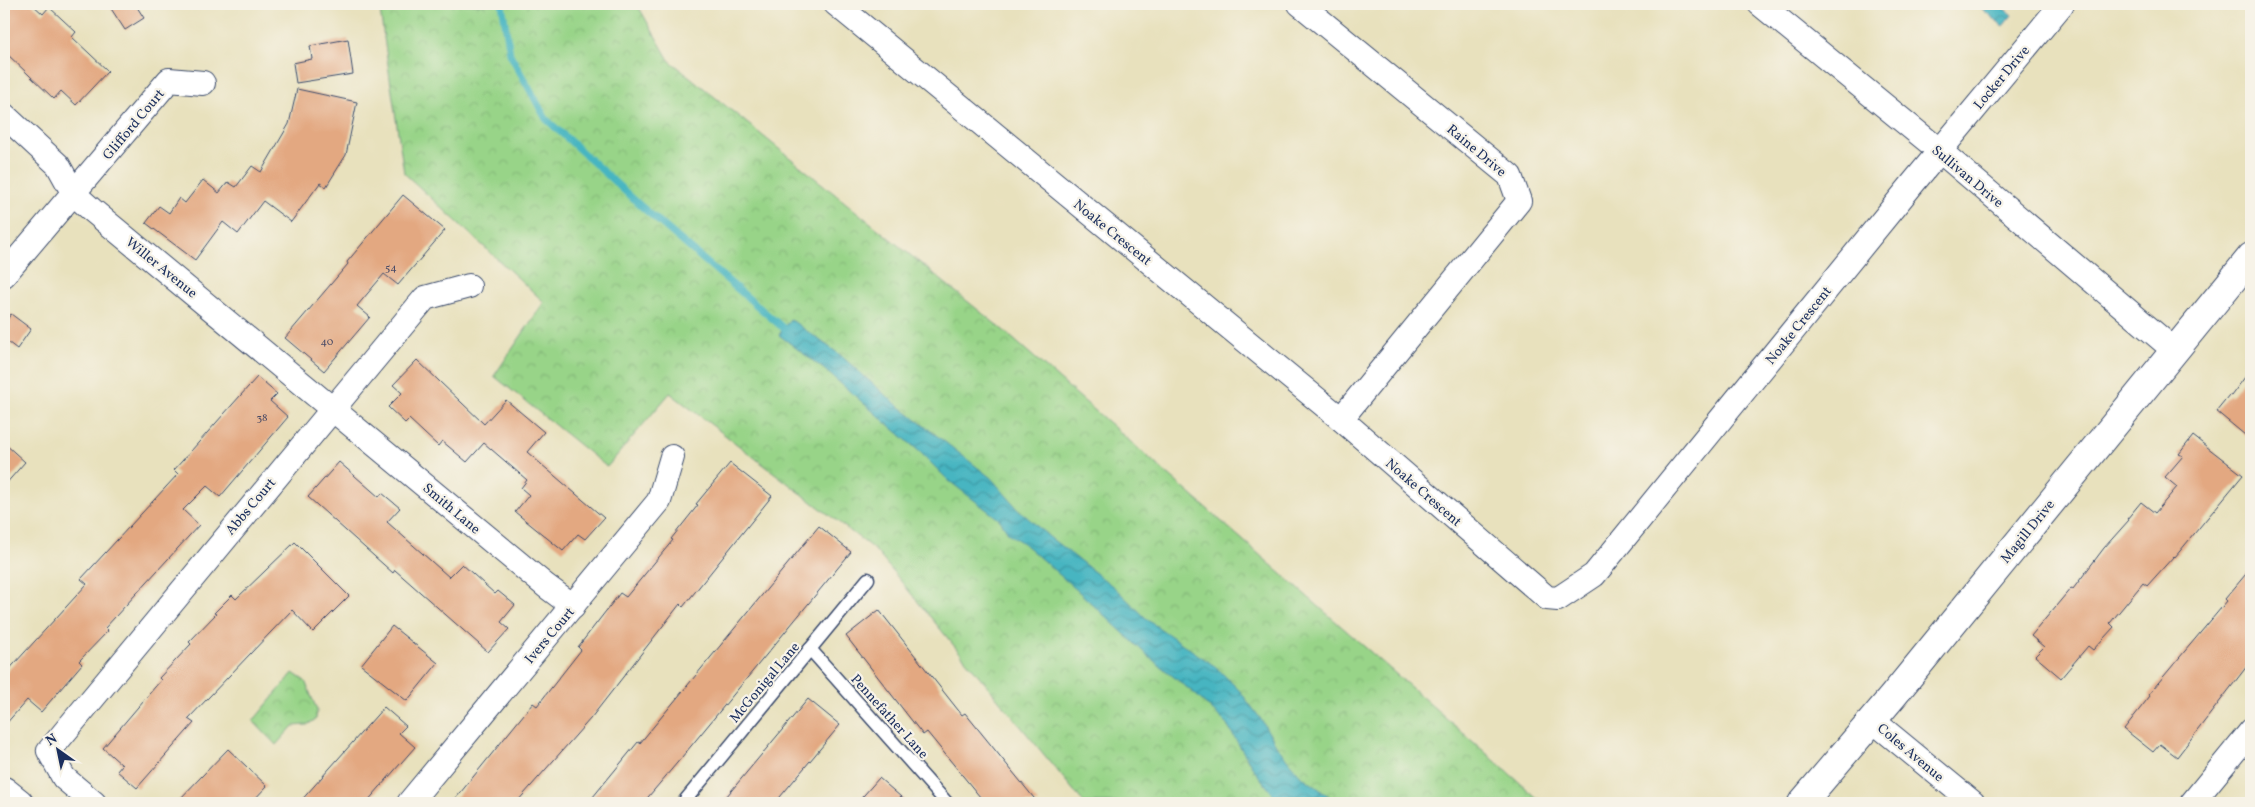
<svg xmlns="http://www.w3.org/2000/svg" width="2255" height="807" font-family="Vollkorn,serif">
	<style>
		.park { fill: url(#park-crowns); stroke: #5a8273 }
		.water { fill: url(#water-waves); stroke: #317290 }
		.lines { fill: none; stroke-linecap: round; stroke-linejoin: round }
		.stream { stroke: #47b5c1; stroke-width: 7 }
		.building { fill: #e3a881 }
		.lane-casing { stroke: #3a4a6c; stroke-width: 15 }
		.street-casing { stroke: #3a4a6c; stroke-width: 26 }
		.secondary-casing { stroke: #3a4a6c; stroke-width: 30 }
		.lane { stroke: #fff; stroke-width: 12 }
		.street { stroke: #fff; stroke-width: 24 }
		.secondary { stroke: #fff; stroke-width: 28 }
		.labels { text-anchor: middle; stroke-width: 4.5; stroke-linejoin: round; paint-order: stroke }
		.number-label { font-size: 11px; fill: #4d4d67 }
		.street-label { font-size: 14px; fill: #1b2f5e; stroke: #f7f3e8 }
	</style>
	<defs>
		<pattern id="park-crowns" width="20" height="18" patternUnits="userSpaceOnUse" patternTransform="scale(1.25)"><rect width="20" height="18" fill="#98d488"/><path d="M2 6a3 3 0 1 1 6 0M12 15a3 3 0 1 1 6 0" fill="none" stroke="#82b678"/></pattern>
		<pattern id="water-waves" width="16" height="10" patternUnits="userSpaceOnUse" patternTransform="scale(1.25)"><rect width="16" height="10" fill="#47b5c1"/><path d="M0 5q4-4 8 0t8 0" fill="none" stroke="#3a94a0"/></pattern>
	</defs>
	<rect width="100%" height="100%" fill="#f7f3e8"/>
	<filter id="ink" filterUnits="userSpaceOnUse"><feTurbulence type="fractalNoise" baseFrequency=".02" numOctaves="2"/><feDisplacementMap in="SourceGraphic" scale="10" xChannelSelector="R" yChannelSelector="G"/><feConvolveMatrix kernelMatrix="1 2 1 2 8 2 1 2 1" color-interpolation-filters="sRGB"/></filter>
	<filter id="wash" filterUnits="userSpaceOnUse"><feTurbulence type="fractalNoise" baseFrequency=".0096" numOctaves="4" result="noise"/><feDisplacementMap in="SourceGraphic" scale="20" xChannelSelector="R" yChannelSelector="G"/><feGaussianBlur stdDeviation="1.12" result="paint"/><feColorMatrix in="noise" values="0 0 0 0 0 0 0 0 0 0 0 0 0 0 0 0 0 1.4 0 .05"/><feComposite in="paint" operator="in"/></filter>
	<g filter="url(#wash)">
		<rect width="100%" height="100%" fill="#e8e1bd"/>
		<g class="park">
			<path d="M379,4h258l32,56 334,270 540,473h-459l-209,-253 -205,-157 -63,74 -113,-91 50,-74 -140,-129z"/>
			<path d="M293,673l12,8 12,29 -1,9 -9,6 -14,1 -17,19 -23,-24z"/>
		</g>
		<g class="water">
			<path d="M1986,4h12l14,11 -9,11 -21,-17z"/>
			<path d="M790,319l49,35 52,46 100,78 27,31 30,27 67,52 34,33 67,46 23,23 21,28 18,30 22,27 38,28h-58l-25,-32 -30,-49 -30,-28 -47,-38 -71,-66 -54,-47 -14,-9 -9,-14 -52,-40 -28,-28 -95,-82 -46,-35z"/>
		</g>
		<g class="lines">
			<path class="stream" d="M502,4l8,50 36,65 96,88 147,126"/>
		</g>
		<g id="blocks">
			<g class="building">
				<path d="M4,4h28l11,10 6,-7 27,25 -4,5 36,34 -32,34 -15,-14 -7,8 -50,-48z"/>
				<path d="M108,4h27l9,14 -19,12z"/>
				<path d="M348,39l5,35 -57,9 -3,-20 19,-4 -2,-13z"/>
				<path d="M297,89l60,13 -11,53 -20,32 -6,-4 -29,39 -28,-21 -25,33 -15,-12 -28,38 -49,-37 13,-17 10,7 10,-15 6,5 18,-23 16,13 9,-11 8,5 16,-21 9,6 28,-48z"/>
				<path d="M403,195l42,35 -47,55 -14,-11 -27,32 13,11 -46,54 -39,-33 63,-74 -1,-2z"/>
				<path d="M11,314l20,15 -14,20 -13,-10v-15z"/>
				<path d="M417,360l67,64 22,-24 38,32 -17,20 77,66 -19,21 -7,-5 -15,17 -48,-39 14,-17 -8,-7 6,-8 -43,-37 -17,19 -25,-21 -4,5 -29,-27 -4,4 -17,-16 14,-14 -9,-8z"/>
				<path d="M2251,369v71l-35,-29 13,-16 2,1z"/>
				<path d="M257,377l20,17 -7,7 18,16 -68,80 -13,-11 -24,24 16,15 -94,103 3,3 -29,30 3,3 -41,48 -14,-12 -23,26v-51l83,-91 -6,-5 97,-105 -4,-4z"/>
				<path d="M2193,436l50,39 -68,82 -1,-1 -27,30 -4,-3 -33,40 4,4 -21,23 -5,-4 -27,32 -26,-22 9,-9 -13,-11 40,-48 2,1 31,-41 25,-28 -2,-1 14,-17 14,11 22,-26 -12,-10 18,-21 -4,-2z"/>
				<path d="M4,443l21,19 -21,24z"/>
				<path d="M339,462l40,35 3,-4 18,15 -13,14 62,55 13,-13 33,30 3,-3 17,14 -14,17 8,7 -21,23 -93,-82 -2,3 -85,-76z"/>
				<path d="M730,463l42,33 -89,111 -3,-3 -89,114 -75,85h-64l81,-100 4,3 44,-56 -3,-3 42,-54 6,4 47,-57 -2,-1 27,-34 -2,-1z"/>
				<path d="M819,526l32,26 -174,211 -34,40h-55l50,-61 2,1z"/>
				<path d="M295,542l54,54 -36,36 -21,-22 -104,109 6,4 -57,65 -20,-17 5,-6 -19,-17 58,-68 -2,-2 32,-34 -2,-2 27,-28 -2,-1 18,-18 4,4z"/>
				<path d="M2251,568v93l-74,96 -17,-13 -7,8 -29,-23 26,-33 -2,-1 79,-94 -2,-2z"/>
				<path d="M879,610l83,105 3,-2 73,90h-53l-58,-71 -4,3 -77,-99z"/>
				<path d="M392,626l46,37 -31,38 -46,-36z"/>
				<path d="M808,699l32,26 -65,78h-54z"/>
				<path d="M384,707l22,19 -7,7 16,14 -49,56h-67z"/>
				<path d="M228,749l39,37 -16,17h-75z"/>
				<path d="M879,778l29,25h-51z"/>
			</g>
		</g>
	</g>
	<g filter="url(#ink)">
		<use href="#blocks" fill-opacity="0" stroke="#3a4a6c" stroke-width="1"/>
		<g class="lines">
			<defs>
				<g id="lane">
					<path d="M810,649l137,154"/>
					<path d="M683,803l185,-224"/>
				</g>
				<g id="street">
					<path d="M836,4l505,415 206,179 11,1 36,-24 320,-393 148,-178"/>
					<path d="M1300,4l210,172 9,25 -178,218"/>
					<path d="M1760,4l180,147 234,199"/>
					<path d="M4,115l54,50 16,29 18,16 454,376 27,20"/>
					<path d="M4,275l165,-195 34,3"/>
					<path d="M1872,720l101,83"/>
					<path d="M94,803l-30,-25 -15,-27 376,-453 44,-12"/>
					<path d="M409,803l250,-302 13,-44"/>
					<path d="M2192,803l59,-72"/>
				</g>
				<g id="secondary">
					<path d="M4,791l15,12"/>
					<path d="M1802,803l91,-107 358,-439"/>
				</g>
			</defs>
			<use href="#lane" class="lane-casing"/>
			<use href="#street" class="street-casing"/>
			<use href="#secondary" class="secondary-casing"/>
			<use href="#lane" class="lane"/>
			<use href="#street" class="street"/>
			<use href="#secondary" class="secondary"/>
		</g>
	</g>
	<g class="labels">
		<g class="number-label">
			<text x="391" y="271">54</text>
			<text x="327" y="345">40</text>
			<text x="262" y="421">38</text>
		</g>
		<g class="street-label">
			<text transform="translate(2001 77) rotate(-50)" y="5">Locker Drive</text>
			<text transform="translate(133 124) rotate(-50)" y="5">Glifford Court</text>
			<text transform="translate(1477 150) rotate(40)" y="5">Raine Drive</text>
			<text transform="translate(1968 176) rotate(40)" y="5">Sullivan Drive</text>
			<text transform="translate(1113 232) rotate(39)" y="5">Noake Crescent</text>
			<text transform="translate(162 267) rotate(39)" y="5">Willer Avenue</text>
			<text transform="translate(1798 325) rotate(-51)" y="5">Noake Crescent</text>
			<text transform="translate(1424 492) rotate(41)" y="5">Noake Crescent</text>
			<text transform="translate(250 506) rotate(-50)" y="5">Abbs Court</text>
			<text transform="translate(452 508) rotate(40)" y="5">Smith Lane</text>
			<text transform="translate(2027 531) rotate(-51)" y="5">Magill Drive</text>
			<text transform="translate(549 635) rotate(-50)" y="5">Ivers Court</text>
			<text transform="translate(764 682) rotate(-50)" y="5">McGonigal Lane</text>
			<text transform="translate(890 716) rotate(48)" y="5">Pennefather Lane</text>
			<text transform="translate(1911 752) rotate(40)" y="5">Coles Avenue</text>
		</g>
	</g>
	<rect width="2255" height="807" fill="none" stroke="#f7f3e8" stroke-width="20"/>
	<g transform="translate(58 750) rotate(327)" stroke="#f7f3e8" stroke-width="4" paint-order="stroke">
	<path d="M0-4L9 19L0 12L-9 19Z" fill="#1b2f5e"/>
	<text y="-8" font-size="14" font-weight="bold" text-anchor="middle" fill="#1b2f5e">N</text>
	</g>
</svg>
